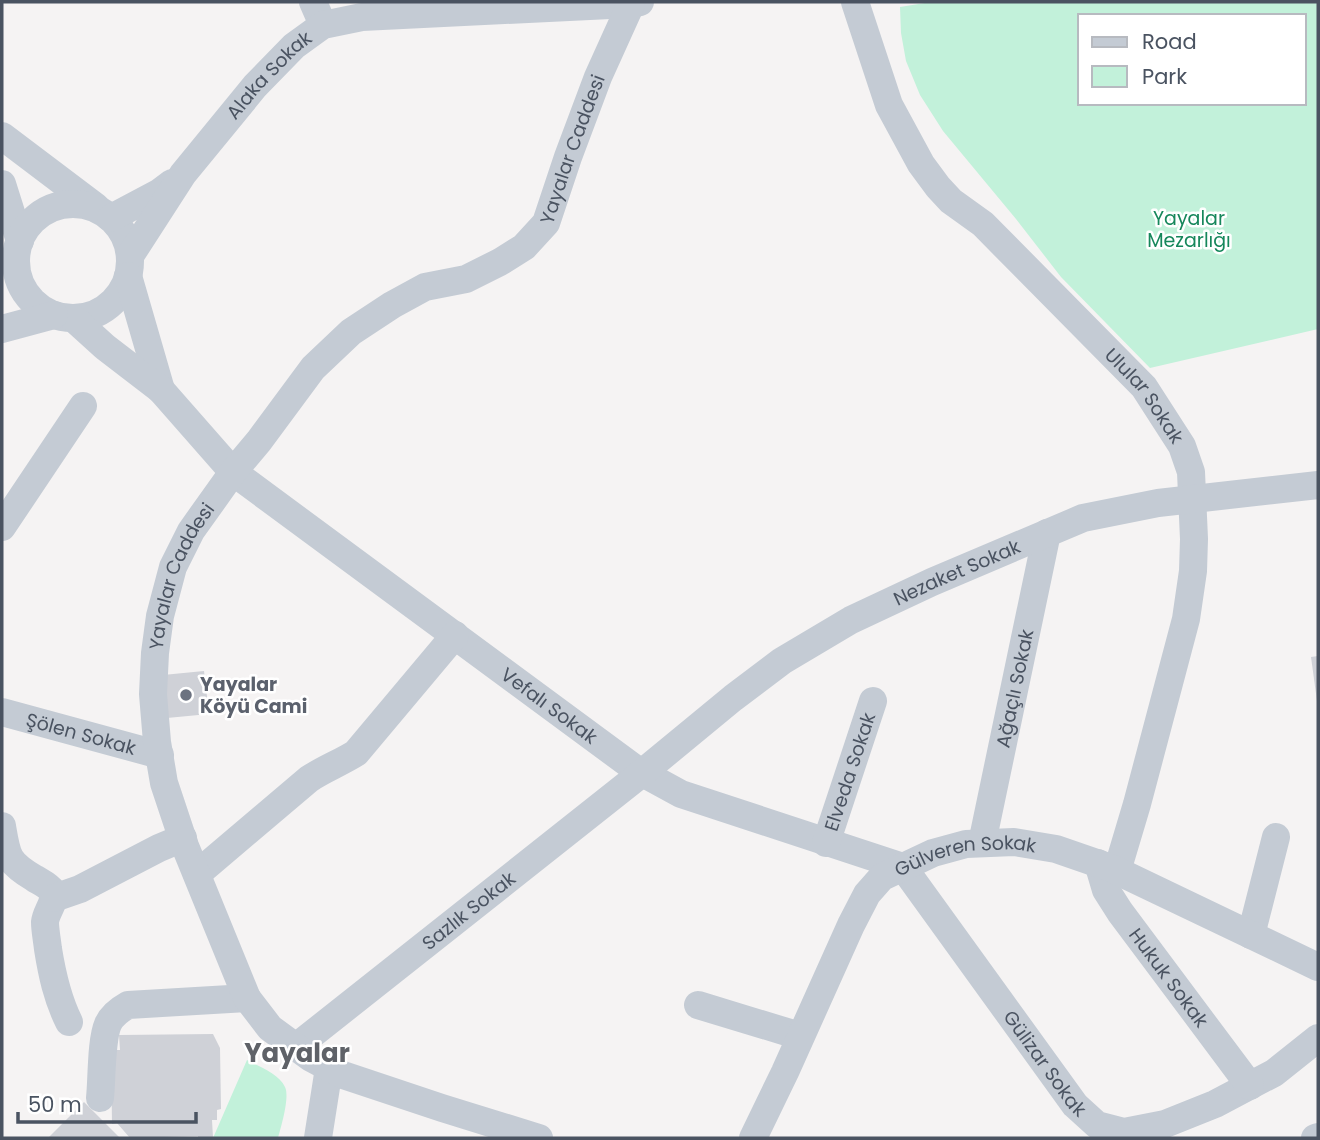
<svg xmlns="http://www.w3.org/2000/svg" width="1320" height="1140" font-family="Poppins,sans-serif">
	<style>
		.green { fill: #c2f1da; fill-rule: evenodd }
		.building { fill: #cfd1d7 }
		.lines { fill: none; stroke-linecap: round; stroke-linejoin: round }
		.minor { stroke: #c4cbd4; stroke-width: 28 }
		.worship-dot { fill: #6b7280; stroke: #fff; stroke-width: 2.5 }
		.labels { text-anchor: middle; stroke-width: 5; stroke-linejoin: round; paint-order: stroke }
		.street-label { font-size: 19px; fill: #4a5361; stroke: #fff }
		.park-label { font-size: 19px; fill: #16875b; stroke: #fff }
		.worship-label { font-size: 19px; font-weight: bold; fill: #5b616d; stroke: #fff; text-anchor: start }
		.district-label { font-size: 26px; font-weight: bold; fill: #5f6268; stroke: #fff }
	</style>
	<rect width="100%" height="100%" fill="#f5f3f3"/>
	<g class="green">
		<path d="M931,2h387v327l-168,39 -89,-91 -45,-58 -73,-88 -23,-36 -14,-34 -5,-28 -1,-26zM1080,16h224v87h-224z"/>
		<path d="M247,1060c11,6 32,14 38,27 5,10 -4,40 -7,51h-65z"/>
	</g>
	<g class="building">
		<path d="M1318,656v45h-1l-6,-44z"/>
		<path d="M204,671l5,43 -42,4 -4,-43z"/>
		<path d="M213,1034l7,14 1,61 -4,1v10h-5l1,18h-15v-2l-68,2 -13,-15 -5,1 -1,-74h9l-1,-15z"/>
		<path d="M84,1102l36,36h-72z"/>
	</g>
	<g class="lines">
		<g class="minor">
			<path d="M313,2l10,23"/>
			<path id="s1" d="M855,2l34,103 32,59 17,23 13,14 32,23 161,163 38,59 9,26 3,67 -1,32 -7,48 -49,185 -20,67"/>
			<path d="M2,136l94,71"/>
			<path d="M2,184l18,57"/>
			<circle cx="73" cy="261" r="57"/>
			<path d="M111,218l49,-26 12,-9"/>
			<path id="s2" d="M130,256l53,-82 72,-88 39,-40 29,-21 39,-8 269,-13 9,-2"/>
			<path d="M128,276l33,114"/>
			<path id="s3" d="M73,318l32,29 56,43 72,82 404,298 44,24 222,73 172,238 22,20 27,7 41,-8 50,-20 59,-31 44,-35"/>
			<path d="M2,329l52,-14"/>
			<path d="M2,527l81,-121"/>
			<path id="s4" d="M2,712l158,43"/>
			<path d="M2,826c5,30 5,36 32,52 6,4 14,7 18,13 5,10 -6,20 -7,31 0,8 2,18 3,27 4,25 9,49 21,73"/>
			<path id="s5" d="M826,843l47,-142"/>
			<path id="s6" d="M982,843l65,-310"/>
			<path id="s7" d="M1098,863l8,27 14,22 130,174"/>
			<path d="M197,874l112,-95c15,-10 31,-16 47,-26l99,-118"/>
			<path d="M54,898l26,-9 79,-41 24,-10"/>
			<path d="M1251,935l25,-98"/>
			<path d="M698,1005l102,31"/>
			<path id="s8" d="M296,1047l346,-274 91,-75 49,-37 69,-41 81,-38 151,-64 75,-15 160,-18"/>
			<path d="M100,1098c2,-19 1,-58 8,-74 4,-9 11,-14 20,-19l119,-7"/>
			<path d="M318,1138l11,-70"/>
			<path id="s9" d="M539,1138l-97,-30 -99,-33 -32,-17 -41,-30 -23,-30 -62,-152 -21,-63 -7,-41 -4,-48 2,-41 5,-37 13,-49 18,-36 42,-59 26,-31 54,-73 38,-36 41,-27 33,-18 41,-8 34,-17 24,-15 22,-24 22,-66 30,-80 33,-73"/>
			<path id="s10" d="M753,1138l32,-66 66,-147 16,-31 15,-17 51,-24 33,-9 48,-2 42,7 55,19 207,99"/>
			<path d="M1315,1138l3,-1"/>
		</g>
	</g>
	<circle class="worship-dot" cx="186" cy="695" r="7"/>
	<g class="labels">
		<g class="street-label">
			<text dy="7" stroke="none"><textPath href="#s2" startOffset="229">Alaka Sokak</textPath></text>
			<text dy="7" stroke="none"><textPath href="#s9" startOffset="1382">Yayalar Caddesi</textPath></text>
			<text dy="7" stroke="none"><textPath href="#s1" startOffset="499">Ulular Sokak</textPath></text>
			<text dy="7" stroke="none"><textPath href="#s8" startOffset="817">Nezaket Sokak</textPath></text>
			<text dy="7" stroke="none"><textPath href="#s9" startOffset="774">Yayalar Caddesi</textPath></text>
			<text dy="7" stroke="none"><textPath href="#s6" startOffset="158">Ağaçlı Sokak</textPath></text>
			<text dy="7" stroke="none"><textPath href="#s3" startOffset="616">Vefalı Sokak</textPath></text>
			<text dy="7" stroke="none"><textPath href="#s4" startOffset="82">Şölen Sokak</textPath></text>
			<text dy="7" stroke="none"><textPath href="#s5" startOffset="75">Elveda Sokak</textPath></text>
			<text dy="7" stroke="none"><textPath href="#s10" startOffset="380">Gülveren Sokak</textPath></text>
			<text dy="7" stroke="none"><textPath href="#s8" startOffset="220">Sazlık Sokak</textPath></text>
			<text dy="7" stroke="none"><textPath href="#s7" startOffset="136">Hukuk Sokak</textPath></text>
			<text dy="7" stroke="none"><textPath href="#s3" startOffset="1251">Gülizar Sokak</textPath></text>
		</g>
		<g class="park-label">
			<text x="1189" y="225">Yayalar<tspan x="1189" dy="22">Mezarlığı</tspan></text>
		</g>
		<g class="worship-label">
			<text x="200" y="691">Yayalar<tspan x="200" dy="22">Köyü Cami</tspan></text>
		</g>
		<g class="district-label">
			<text x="297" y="1062">Yayalar</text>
		</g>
	</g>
	<rect width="1320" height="1140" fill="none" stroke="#4a5361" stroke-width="7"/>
	<rect x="1078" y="14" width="228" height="91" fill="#ffffff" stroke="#b7bac0" stroke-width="2"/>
	<rect x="1092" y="37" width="35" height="10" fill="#c4cbd4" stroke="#b7bac0" stroke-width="2"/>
	<text x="1142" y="49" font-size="21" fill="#4a5361">Road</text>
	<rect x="1092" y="66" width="35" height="21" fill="#c2f1da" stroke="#b7bac0" stroke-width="2"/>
	<text x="1142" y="84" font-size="21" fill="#4a5361">Park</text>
	<path d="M18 1112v10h178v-10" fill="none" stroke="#4a5361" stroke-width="3.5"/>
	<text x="28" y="1112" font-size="21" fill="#4a5361" stroke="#ffffff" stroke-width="5" paint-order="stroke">50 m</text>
</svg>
